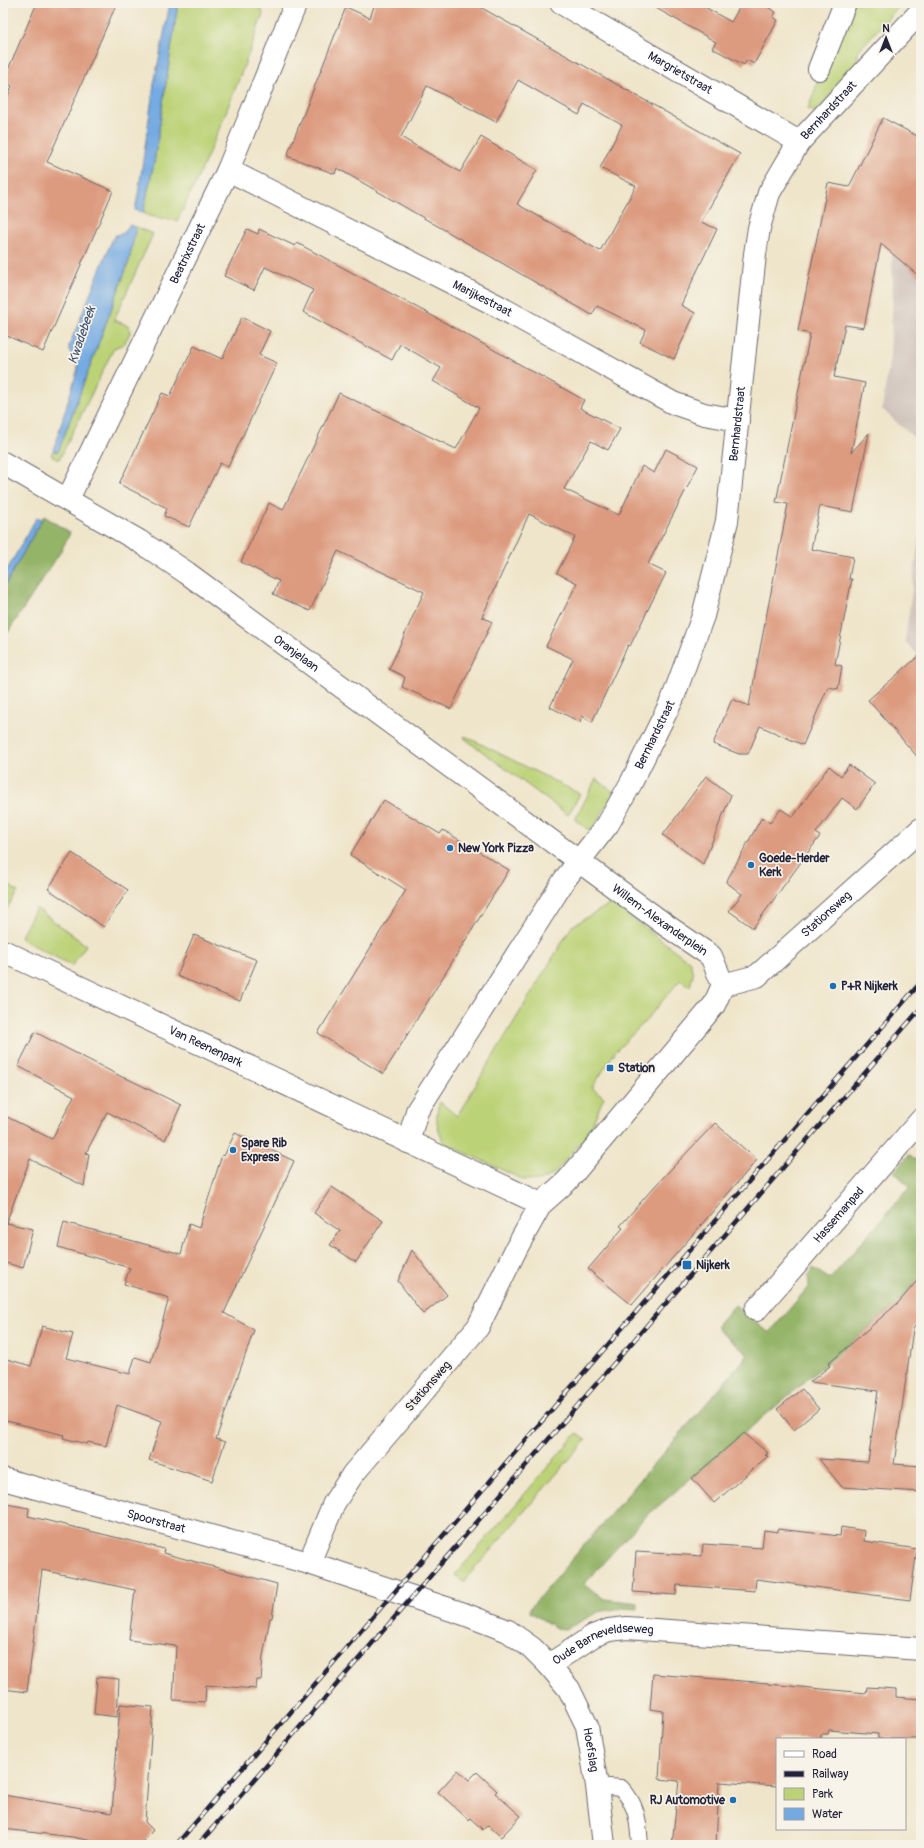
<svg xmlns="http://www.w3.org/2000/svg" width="924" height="1848" font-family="Pangolin,sans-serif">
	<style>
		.industrial { fill: #cec1ba }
		.green { fill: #bbd276; stroke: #6e7a58 }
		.forest { fill: #94b467; stroke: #5b6b51 }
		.water { fill: #74aae2; stroke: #4b668e }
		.building { fill: #dc9a7e; fill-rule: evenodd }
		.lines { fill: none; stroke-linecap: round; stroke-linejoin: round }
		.lane-casing { stroke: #6a666d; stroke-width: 18 }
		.street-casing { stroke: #6a666d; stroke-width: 24 }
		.secondary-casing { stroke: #6a666d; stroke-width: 24 }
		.lane { stroke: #fff; stroke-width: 16 }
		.street { stroke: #fff; stroke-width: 22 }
		.secondary { stroke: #fff; stroke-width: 22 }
		.rail-casing { stroke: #22223b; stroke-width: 4.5 }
		.rail { stroke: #f7f3e8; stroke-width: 3; stroke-dasharray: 9; stroke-linecap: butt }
		.poi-dot { fill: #1f6fb2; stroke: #f7f3e8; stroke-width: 1.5 }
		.labels { text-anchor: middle; stroke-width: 3.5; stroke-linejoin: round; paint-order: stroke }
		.street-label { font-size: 12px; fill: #22223b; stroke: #f7f3e8 }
		.poi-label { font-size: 12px; font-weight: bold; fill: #22223b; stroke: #f7f3e8; text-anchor: start }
		.water-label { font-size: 13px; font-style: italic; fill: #3f5275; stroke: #f7f3e8 }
	</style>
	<rect width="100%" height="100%" fill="#f7f3e8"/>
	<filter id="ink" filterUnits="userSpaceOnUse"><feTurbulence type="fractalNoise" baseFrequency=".025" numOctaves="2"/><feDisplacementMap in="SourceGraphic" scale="8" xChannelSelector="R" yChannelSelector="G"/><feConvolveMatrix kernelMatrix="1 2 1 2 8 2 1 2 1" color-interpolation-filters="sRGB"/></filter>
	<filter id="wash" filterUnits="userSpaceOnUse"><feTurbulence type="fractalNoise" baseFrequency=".012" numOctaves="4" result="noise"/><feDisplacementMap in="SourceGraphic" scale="16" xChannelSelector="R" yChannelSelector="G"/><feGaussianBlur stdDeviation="0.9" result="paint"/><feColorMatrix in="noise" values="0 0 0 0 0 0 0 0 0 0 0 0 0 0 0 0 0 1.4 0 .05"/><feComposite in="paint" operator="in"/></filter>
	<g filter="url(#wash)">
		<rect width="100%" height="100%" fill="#efe5ca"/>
		<g class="industrial">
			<path d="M921,222v222l-39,-35 8,-52 3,-63 -1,-39z"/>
			<path d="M921,524v134l-16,-17z"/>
		</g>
		<g class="green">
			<path d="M178,3h81l4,11c-25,70 -52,140 -86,207l-28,-5 -6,-3 11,-50z"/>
			<path d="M853,3h49l-44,48v13l-43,48 -7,-3 15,-41z"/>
			<path d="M136,227l17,7 -39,86 15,6 2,5 -7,13 -10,4 -55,112 -8,-5 2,-4 4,1 2,-2 61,-164 9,-25z"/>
			<path d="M465,736l115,58 -12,21 -104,-77z"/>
			<path d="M596,779l18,13 -17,30 -8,8 -14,-10z"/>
			<path d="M3,881l15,11 -15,22z"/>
			<path d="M612,903l78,59 3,12 -3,13 -10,-7 -37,44 -28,28 -23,36 12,9 -16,37 -35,41 -15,6 -14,-1 -80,-37c-7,-14 -10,-26 -4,-41l17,14 115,-190z"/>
			<path d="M36,908l50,37 -14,21 -52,-28z"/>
			<path d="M577,1433l9,7 -123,142 -8,-7z"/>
		</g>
		<g class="forest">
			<path d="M44,516l26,17 -9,18 -58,89v-51z"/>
			<path d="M908,1156l2,-1 11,10v111l-32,37 -2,-1 -244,207 -59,65 20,15 34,4v6l-16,-1 -24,4 -32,17 -10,-1 -26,-16v-4l24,-28 194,-225 -32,-28 19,-22 33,27h2l39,-46 -1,-10 5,-8 17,11 79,-91v-2l-15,-14z"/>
		</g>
		<g class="water">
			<path d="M170,3h8l-24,160 -11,50 -8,-3 3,-15 16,-111z"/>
			<path d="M129,225l7,2 -7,34 -70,189 -1,2 -5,-1 25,-83 -9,-18v-4l43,-106 4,-5 8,-2z"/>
			<path d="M37,517l5,2 -39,70v-12z"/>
		</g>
		<g id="blocks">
			<g class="building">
				<path d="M37,3h80l-70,159 66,29 -70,161 -40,-18v-227l9,-21 -9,-5z"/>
				<path d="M375,3h98l267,151 -39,68 16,7 -36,76 14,8 -21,46 -34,-17 6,-12 -49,-24 -5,9 -255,-147 -2,6 -48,-18 59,-149 24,11zM518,80l61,35 5,-11 38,21 -22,43 36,18 -36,65 -83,-47 20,-34 -56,-33 -21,35 -59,-35 26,-51 69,36z"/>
				<path d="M647,3h51l33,19 11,-19h19l15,9 -3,5 5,3 -24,44 -7,-4 -3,5 -32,-17 4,-6z"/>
				<path d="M883,118l38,20v140l-40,-34 -17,84 -19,-3 -11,52 31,6 -14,70 18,-20 -16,79 -33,-6 -9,43 42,8 -4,22h3l-17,85 7,2 -4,23 -10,-2 -25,58 -43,-19 -12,28h-9l-26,-10 19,-45 17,7 39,-202 -12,-2 34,-168 -12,-3 30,-148 21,4z"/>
				<path d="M247,229l11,5 1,-5 36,17 2,-3 134,72 153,85 -4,8 40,21 -12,21 -17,-9 -27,48 55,26 23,-49 12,7 12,-24 32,17 -50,98 18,9 -36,73 -2,-1 -36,77 -10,-6 -2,6 -30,-15 23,-48 -27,-13 31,-63 -20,-10 18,-36 -46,-23 -47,103 10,5 -41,87 -49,-22 3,-10 -16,-8 35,-77 -86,-41 -28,60 -37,-17 6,-13 -38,-19 28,-59 14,7 56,-117 117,56 23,-41 -46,-27 8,-13 -41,-24 -8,16 -89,-48 10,-22 -48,-23 -11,23 -30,-14z"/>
				<path d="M242,317l28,14 -11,24 18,8 -49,104 -8,-4 -31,64 -25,-11 3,-8 -48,-24 43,-91 8,3 24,-50 28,13z"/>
				<path d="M921,654v107l-53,-61z"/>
				<path d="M849,765l26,19 -18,25 -15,-11 -26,35 4,3 -67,92 -24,-17 13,-17 -16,-12 36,-65 8,6 11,-14 12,8 36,-51 12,10z"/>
				<path d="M706,776l25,19 -28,69 -40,-29z"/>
				<path d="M384,800l56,34 3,-4 66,40 -126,204 -65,-41 88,-143 -56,-35z"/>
				<path d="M72,853l56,37 -24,37 -56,-38z"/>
				<path d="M194,935l63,25 -17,41 -63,-25z"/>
				<path d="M35,1032l89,46v-1l57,28 -16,35 -58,-28 -21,41 3,1 -5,32 -54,-27 -24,64 27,6 -10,39 -20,-6v-147l49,24 22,-43 -56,-30z"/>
				<path d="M715,1123l42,37 -125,145 -44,-36 35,-41 -3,-2 34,-39z"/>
				<path d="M235,1133l59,28 -70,152 30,17 -38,109 9,3 -13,39 -63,-21 13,-39 -45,-16 -11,41 -18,-4 -1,2 -24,-6 1,-3 -61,-15v-62l28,8 11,-40 31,8 -7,24 64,16 5,-17 16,5 18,-64 -45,-14 6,-16 -72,-21 6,-25 117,32 8,-30 10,4 23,-73 2,1z"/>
				<path d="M332,1187l51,34 -27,41 -26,-17 10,-14 -26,-18z"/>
				<path d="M412,1250l35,45 -24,19 -25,-33z"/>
				<path d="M921,1276v43l-8,10 -19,135 27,2v26l-79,-5 -23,-28 49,3 10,-71 -68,-9 20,-16 -2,-2 71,-62z"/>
				<path d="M802,1389l17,20 -25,21 -17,-21z"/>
				<path d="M744,1433l24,20 -3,2 3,1 -54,47 -22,-25z"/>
				<path d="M6,1504l23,4 -1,8 136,33 -1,4 114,31 -5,34h-2l-7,38 -2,24h-4l-1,9 -50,-4 -1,17 -32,-2 3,-54 -47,-6 6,-50 -93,-20 -15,122 -24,-3v-178h2z"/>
				<path d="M841,1527l24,4 -1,10 53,8 -7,51 -154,-21 -1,12 -78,-6 -1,10 -43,-3 3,-40 66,4 1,-12 59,4 2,-18 14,2v-3l62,7z"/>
				<path d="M653,1674l115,9v1l98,9 1,-6 29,2v8l25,2v40h-43v-5l-49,-4 -1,4h-7v5h-44v47l-58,-4 -3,63h-44l7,-64 -20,-2 4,-68 -13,-2z"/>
				<path d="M97,1677l22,2 -2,38 -23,-3z"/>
				<path d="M120,1704l33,3 -8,115 8,8 -12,15h-27l-42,-8 -69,-8v-34l109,18z"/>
				<path d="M458,1770l11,10 8,-8 20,19 -2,2 26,23 -20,21 -13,-12 -5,5 -13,-12 -1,2 -31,-28z"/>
			</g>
		</g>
	</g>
	<g filter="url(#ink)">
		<use href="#blocks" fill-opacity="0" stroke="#6a666d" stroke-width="1"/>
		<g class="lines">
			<defs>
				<path id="lane" d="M597,1786l24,2c17,18 17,33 19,57"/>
				<g id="street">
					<path id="s1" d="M561,3l238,139"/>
					<path d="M819,69l26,-66"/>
					<path id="s2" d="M228,170l268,135 177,98 31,11 34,6"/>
					<path id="s3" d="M68,499l160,-329 68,-167"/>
					<path id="s4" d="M3,951l538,253"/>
					<path id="s5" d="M723,985l34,-9 164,-147"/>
					<path id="s6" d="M408,1142l9,-31 148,-232 43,-55 23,-41 42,-85 30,-82 24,-95 28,-267 4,-26 10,-35 30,-51 122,-131"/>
					<path id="s7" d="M756,1310l165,-190"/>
					<path id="s8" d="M3,1479l306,84"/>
				</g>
				<g id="secondary">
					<path id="s9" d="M3,463l136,78 48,32 480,353 44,30 12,29 -9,20 -147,176 -26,23 -25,45 -38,78 -125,147 -19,29 -25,60 155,51 44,17 24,17 17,17 20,24 18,37 10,60 7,59"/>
					<path id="s10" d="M549,1665l44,-29 16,-6 18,-2 294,21"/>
				</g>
			</defs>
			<use href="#lane" class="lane-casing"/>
			<use href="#street" class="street-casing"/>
			<use href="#secondary" class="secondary-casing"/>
			<use href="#lane" class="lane"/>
			<use href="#street" class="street"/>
			<use href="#secondary" class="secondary"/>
			<defs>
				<g id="rail">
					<path d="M176,1845l745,-863"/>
					<path d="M198,1845l723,-837"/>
				</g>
			</defs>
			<use href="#rail" class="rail-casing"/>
			<use href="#rail" class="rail"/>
		</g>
	</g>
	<g class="poi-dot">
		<circle cx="450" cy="848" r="4"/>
		<circle cx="751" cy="865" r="4"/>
		<circle cx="833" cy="986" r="4"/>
		<rect x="606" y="1064" width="8" height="8" rx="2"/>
		<circle cx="233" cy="1150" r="4"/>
		<rect x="682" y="1260" width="10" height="10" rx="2"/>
		<circle cx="733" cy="1800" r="4"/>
	</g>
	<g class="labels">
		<g class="street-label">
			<text dy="4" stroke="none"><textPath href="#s1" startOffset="138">Margrietstraat</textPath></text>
			<text dy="4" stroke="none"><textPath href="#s6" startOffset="1138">Bernhardstraat</textPath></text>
			<text dy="4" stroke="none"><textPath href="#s3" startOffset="273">Beatrixstraat</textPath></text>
			<text dy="4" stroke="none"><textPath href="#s2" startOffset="285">Marijkestraat</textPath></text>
			<text dy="4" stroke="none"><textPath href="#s6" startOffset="802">Bernhardstraat</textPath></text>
			<text dy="4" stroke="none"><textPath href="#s9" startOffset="350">Oranjelaan</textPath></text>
			<text dy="4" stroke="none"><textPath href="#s6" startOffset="478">Bernhardstraat</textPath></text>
			<text dy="4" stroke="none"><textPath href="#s5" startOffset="128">Stationsweg</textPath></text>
			<text dy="4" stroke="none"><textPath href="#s9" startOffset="801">Willem-Alexanderplein</textPath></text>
			<text dy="4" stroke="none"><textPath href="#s4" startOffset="224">Van Reenenpark</textPath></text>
			<text dy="4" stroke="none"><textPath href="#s7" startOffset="126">Hassemanpad</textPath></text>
			<text transform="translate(428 1386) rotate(-49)" y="4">Stationsweg</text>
			<text dy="4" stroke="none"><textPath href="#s8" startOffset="159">Spoorstraat</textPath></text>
			<text dy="4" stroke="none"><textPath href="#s10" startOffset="60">Oude Barneveldseweg</textPath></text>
			<text dy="4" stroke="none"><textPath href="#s9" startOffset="1972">Hoefslag</textPath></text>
		</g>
		<g class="poi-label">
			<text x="458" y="852">New York Pizza</text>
			<text x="759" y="862">Goede-Herder<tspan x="759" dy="14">Kerk</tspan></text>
			<text x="841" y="990">P+R Nijkerk</text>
			<text x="618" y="1072">Station</text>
			<text x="241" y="1147">Spare Rib<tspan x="241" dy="14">Express</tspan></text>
			<text x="696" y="1269">Nijkerk</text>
			<text x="725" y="1804" text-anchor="end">RJ Automotive</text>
		</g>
		<g class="water-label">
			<text transform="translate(81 335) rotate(-71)" y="5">Kwadebeek</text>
		</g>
	</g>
	<rect width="924" height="1848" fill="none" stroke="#f7f3e8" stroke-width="16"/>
	<rect x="776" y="1738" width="130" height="92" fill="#f7f3e8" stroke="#a29fa3"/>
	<rect x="784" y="1751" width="20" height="6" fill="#ffffff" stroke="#a29fa3"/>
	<text x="812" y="1758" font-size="12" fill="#22223b">Road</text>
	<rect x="784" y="1771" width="20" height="6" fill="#22223b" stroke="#a29fa3"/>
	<text x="812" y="1778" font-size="12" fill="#22223b">Railway</text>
	<rect x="784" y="1788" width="20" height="12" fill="#bbd276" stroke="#a29fa3"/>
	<text x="812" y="1798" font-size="12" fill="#22223b">Park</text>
	<rect x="784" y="1808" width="20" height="12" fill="#74aae2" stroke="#a29fa3"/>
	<text x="812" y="1818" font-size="12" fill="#22223b">Water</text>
	<g transform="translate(886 38)" stroke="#f7f3e8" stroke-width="3" paint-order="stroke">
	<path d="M0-3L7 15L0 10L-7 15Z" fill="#22223b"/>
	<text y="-6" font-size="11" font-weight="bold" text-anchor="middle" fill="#22223b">N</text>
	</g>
</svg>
